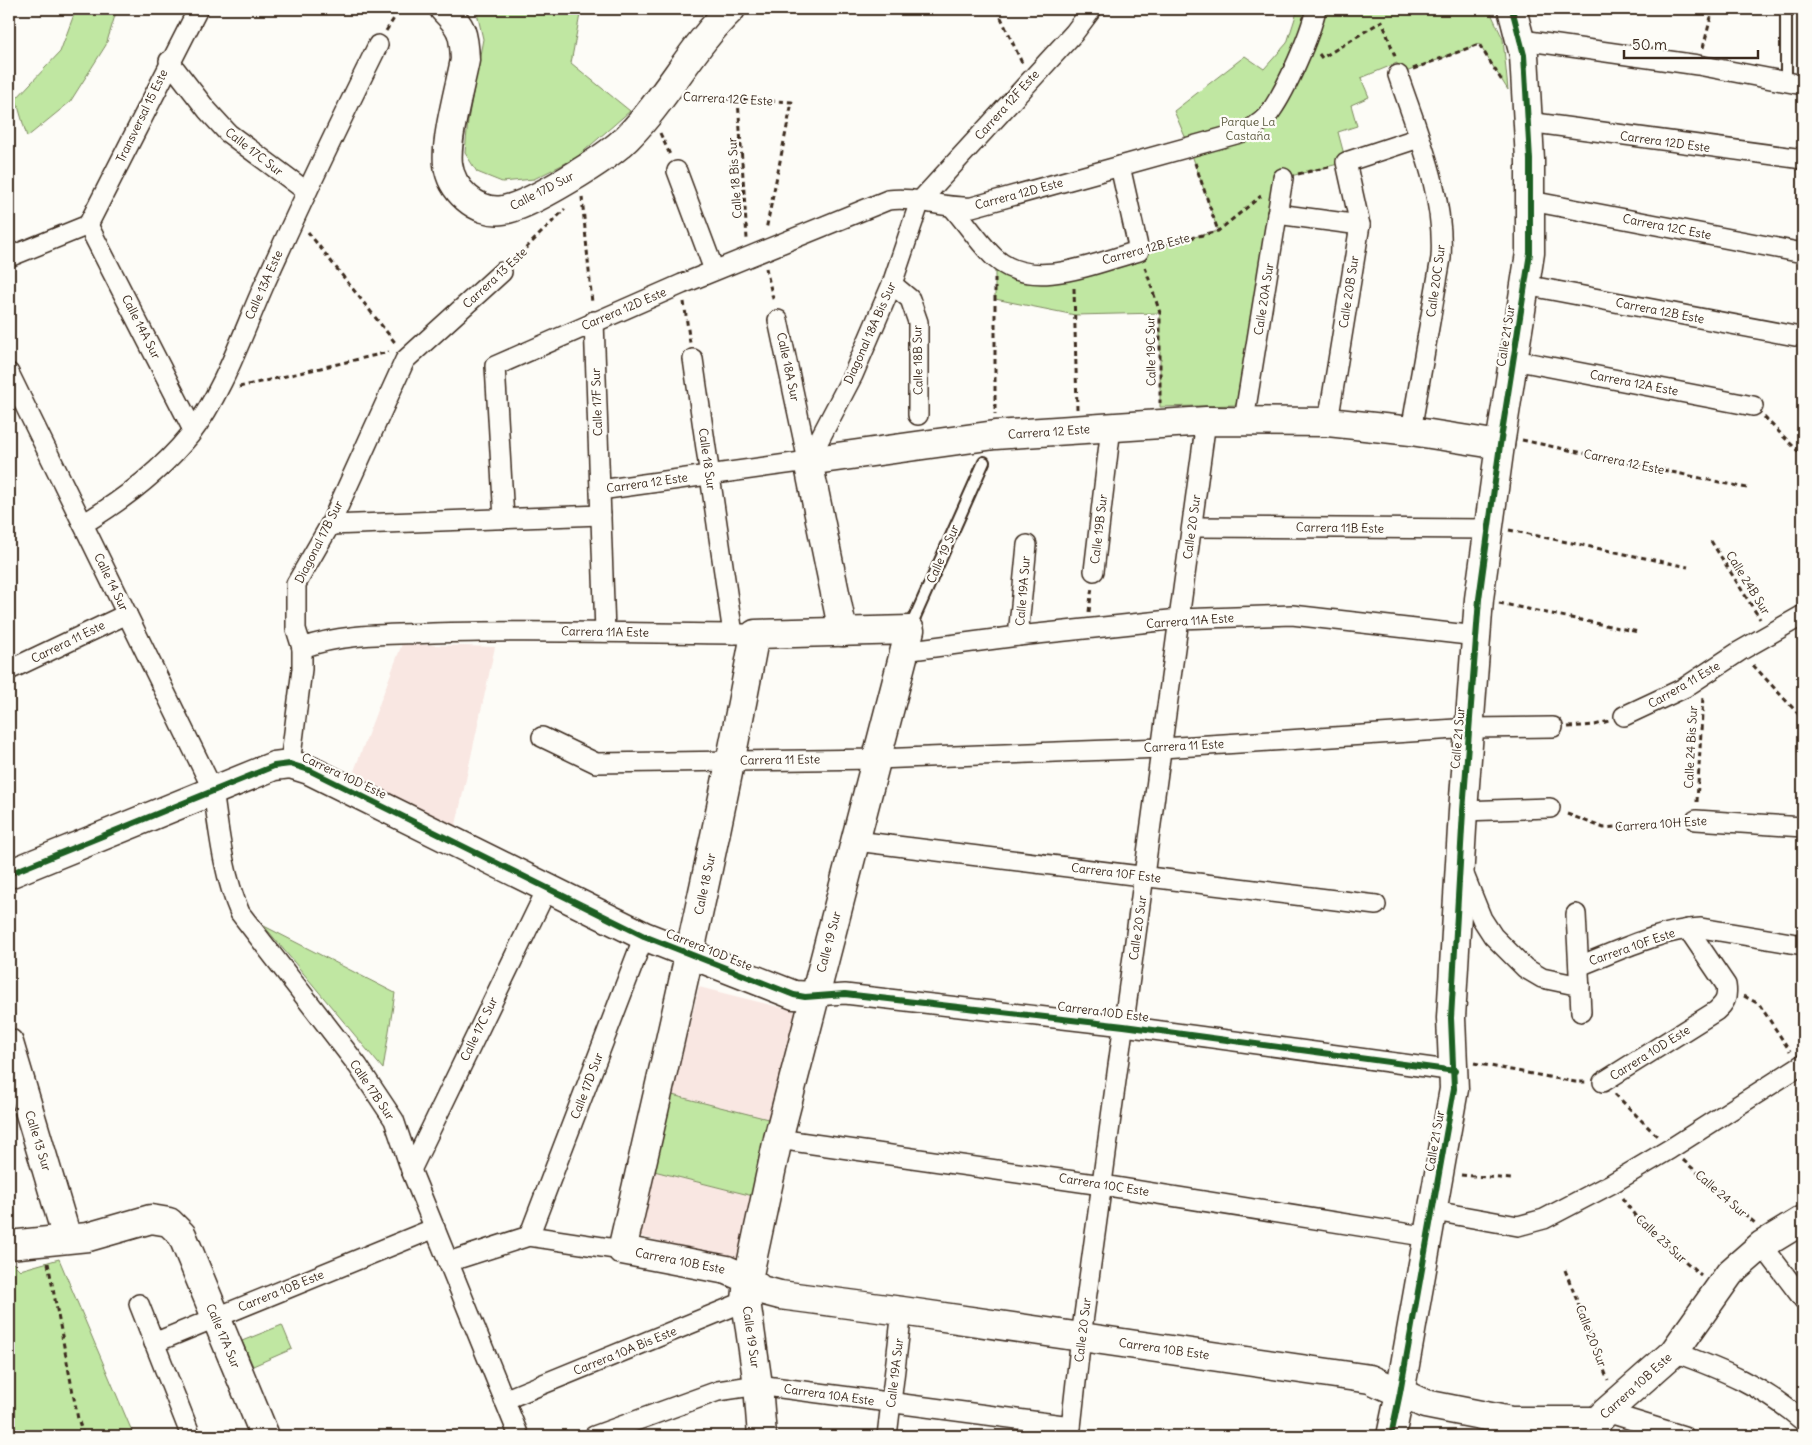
<svg xmlns="http://www.w3.org/2000/svg" width="1812" height="1445" font-family="Delius,sans-serif">
	<style>
		.built { fill: #f9e7e2 }
		.green { fill: #c0e7a2; stroke: #7e8860 }
		.lines { fill: none; stroke-linecap: round; stroke-linejoin: round }
		.lane-casing { stroke: #3b2a1e; stroke-width: 14 }
		.street-casing { stroke: #3b2a1e; stroke-width: 22 }
		.secondary-casing { stroke: #3b2a1e; stroke-width: 31 }
		.path { stroke: #3b2a1e; stroke-width: 3; stroke-dasharray: 5 4; stroke-linecap: butt }
		.lane { stroke: #fdfcf7; stroke-width: 10 }
		.street { stroke: #fdfcf7; stroke-width: 19 }
		.secondary { stroke: #fdfcf7; stroke-width: 28 }
		.cycleway-casing { stroke: #fdfcf7; stroke-width: 9 }
		.cycleway { stroke: #1b5e20; stroke-width: 6 }
		.labels { text-anchor: middle; stroke-width: 4.5; stroke-linejoin: round; paint-order: stroke }
		.street-label { font-size: 12px; fill: #3b2a1e; stroke: #fdfcf7 }
		.park-label { font-size: 12px; fill: #5c593f; stroke: #fdfcf7 }
	</style>
	<rect width="100%" height="100%" fill="#fdfcf7"/>
	<filter id="ink" filterUnits="userSpaceOnUse"><feTurbulence type="fractalNoise" baseFrequency=".02" numOctaves="2"/><feDisplacementMap in="SourceGraphic" scale="10" xChannelSelector="R" yChannelSelector="G"/><feConvolveMatrix kernelMatrix="1 2 1 2 8 2 1 2 1" color-interpolation-filters="sRGB"/></filter>
	<g filter="url(#ink)">
		<g class="built">
			<path d="M402,644l93,3 -41,187 -103,-55z"/>
			<path d="M699,987l100,25 -27,108 -100,-25z"/>
			<path d="M654,1171l99,25 -15,64 -100,-24z"/>
		</g>
		<g class="green">
			<path d="M76,9h41l-11,36 -36,57 -43,35 -11,-38 44,-47z"/>
			<path d="M472,9h109l-10,54 59,48 -54,47 -42,21 -32,3 -25,-10 -12,-19 3,-33 15,-81 -6,-26z"/>
			<path d="M1298,9h191l14,30 5,51 -29,-46 -81,31 -1,-12 -36,15 8,19 -18,8 6,21 -19,6 8,30 -63,16 -8,6 -39,221 -76,2v-94l-85,2 -80,-16v-41l30,15 114,-22 79,-20 -29,-85 -15,-35 71,-55 19,13 23,-26z"/>
			<path d="M264,926l131,67 -12,76z"/>
			<path d="M672,1095l100,25 -19,76 -99,-25z"/>
			<path d="M9,1259l11,11 39,-11 75,177h-125z"/>
			<path d="M282,1325l10,24 -39,17 -11,-25z"/>
		</g>
		<g class="lines">
			<defs>
				<g id="lane">
					<path d="M1786,82v-73"/>
					<path d="M910,628l74,-166"/>
				</g>
				<g id="street">
					<path d="M1522,40l176,25 105,20"/>
					<path d="M169,61l38,49 21,23 78,58"/>
					<path d="M1398,75c20,59 47,120 43,183l-30,173"/>
					<path d="M1528,122l275,37"/>
					<path d="M677,171l37,99"/>
					<path d="M1531,201l272,52"/>
					<path d="M953,208c14,16 27,36 42,50 38,34 102,4 144,-7l-19,-85"/>
					<path d="M1277,214l83,11"/>
					<path d="M88,225l110,-216"/>
					<path d="M88,225l105,205"/>
					<path d="M9,257l79,-32"/>
					<path d="M892,284l18,15 8,23v93"/>
					<path d="M1525,285l270,51"/>
					<path d="M778,320l30,141"/>
					<path d="M594,321l11,311"/>
					<path d="M693,359l40,275"/>
					<path d="M1514,360l239,46"/>
					<path d="M9,373l204,417c6,42 10,84 27,123l118,153 36,54 17,50 108,266"/>
					<path d="M1244,420l39,-242"/>
					<path d="M1328,422l32,-197 -14,-63 73,-24"/>
					<path d="M808,461l45,-86 39,-91 28,-83 154,-168 18,-24"/>
					<path d="M600,490l208,-29"/>
					<path d="M504,519l-9,-153 187,-82 206,-84c30,-4 53,9 84,7l275,-76c9,-5 18,-11 24,-20 16,-23 39,-75 45,-102"/>
					<path d="M83,524c40,-24 77,-52 107,-89 33,-42 53,-103 75,-152 36,-80 74,-159 113,-238"/>
					<path d="M330,525l271,-10"/>
					<path d="M1192,527l296,2"/>
					<path d="M1094,571l17,-144"/>
					<path d="M1018,636l9,-91"/>
					<path d="M302,648c41,-15 87,-13 131,-15 107,-4 214,1 322,1"/>
					<path d="M904,651l114,-15 161,-17 113,-4 185,21"/>
					<path d="M9,670l118,-56"/>
					<path d="M1624,716l60,-28 56,-37 63,-36"/>
					<path d="M542,737l54,26 281,-4 285,-11 309,-20 82,-1"/>
					<path d="M290,764l12,-95v-21l-6,-19v-45l34,-59 75,-165 97,-88"/>
					<path d="M1463,811l87,-3"/>
					<path d="M1696,820l107,7"/>
					<path d="M856,841l520,64"/>
					<path d="M1463,872l19,47 11,17 32,32 17,10 38,8"/>
					<path d="M1576,914l5,98"/>
					<path d="M1579,966c39,-15 80,-36 122,-38l102,17"/>
					<path d="M814,996l31,-2 279,32 331,45"/>
					<path d="M1603,1082l113,-71c9,-8 12,-13 10,-26l-38,-56"/>
					<path d="M778,1139l324,46 327,52"/>
					<path d="M411,1170l136,-281"/>
					<path d="M1434,1211l84,15 26,-7 67,-35 59,-35 133,-85"/>
					<path d="M529,1236l115,-300"/>
					<path d="M1762,1245l41,54"/>
					<path d="M448,1262l81,-26 93,14"/>
					<path d="M139,1304l50,127"/>
					<path d="M154,1343l281,-115"/>
					<path d="M1674,1352c49,18 89,34 129,69"/>
					<path d="M504,1400l242,-99"/>
					<path d="M1606,1412l78,24"/>
					<path d="M594,1436l124,-45 40,-6 313,41"/>
					<path d="M887,1436l15,-125"/>
					<path d="M1070,1436l11,-99 125,-916"/>
				</g>
				<g id="secondary">
					<path d="M444,9c18,18 20,24 21,51 -5,26 -20,80 -17,104 3,26 29,50 55,46 27,-4 104,-52 124,-72 39,-39 65,-92 104,-129"/>
					<path d="M843,632l-35,-171 187,-26 211,-14 122,1 83,9 89,14"/>
					<path d="M9,874l265,-108 16,-2 19,6 335,166 150,59 20,1"/>
					<path d="M9,1043l58,195"/>
					<path d="M9,1245l79,-8 63,-18 18,3 13,13 83,201"/>
					<path d="M762,1436l-4,-51 -12,-84 2,-22 30,-140 132,-509 -155,4c-38,207 -86,411 -133,616l105,20 21,9 13,11 19,5 122,16 468,68 55,25 86,17h86"/>
					<path d="M1391,1436l9,-43 54,-304 -3,-71 12,-207 16,-212 21,-154 30,-192v-93l-6,-105 -12,-46"/>
					<path d="M1594,1436l3,-15 9,-9 68,-60 56,-79 32,-28 41,-25"/>
				</g>
			</defs>
			<use href="#lane" class="lane-casing"/>
			<use href="#street" class="street-casing"/>
			<use href="#secondary" class="secondary-casing"/>
			<g class="path">
				<path d="M997,9l25,54"/>
				<path d="M386,31l14,-22"/>
				<path d="M1703,48l10,-39"/>
				<path d="M1319,54l3,4 60,-37 14,38"/>
				<path d="M1413,69l66,-25 23,37"/>
				<path d="M689,97l103,5 -26,128"/>
				<path d="M738,99l9,140"/>
				<path d="M660,133l11,24"/>
				<path d="M1195,163l23,68"/>
				<path d="M1298,174l31,-7"/>
				<path d="M582,197l10,106"/>
				<path d="M308,232l89,113"/>
				<path d="M1155,247l63,-16 43,-35"/>
				<path d="M513,261l52,-52"/>
				<path d="M1145,267l15,46v90"/>
				<path d="M766,268l8,35"/>
				<path d="M995,278v136"/>
				<path d="M1074,288l3,121"/>
				<path d="M684,302l6,41"/>
				<path d="M239,387l150,-35"/>
				<path d="M1764,417l39,39"/>
				<path d="M1522,440l225,48"/>
				<path d="M1509,530l179,37"/>
				<path d="M1711,541l49,78"/>
				<path d="M1499,603l139,29"/>
				<path d="M1089,612l3,-26"/>
				<path d="M1753,665l50,54"/>
				<path d="M1568,727l27,-2 14,-4"/>
				<path d="M1697,802l6,-106"/>
				<path d="M1567,814l37,14 76,-7"/>
				<path d="M1744,996l15,8 31,47"/>
				<path d="M1474,1063l101,19h11"/>
				<path d="M1615,1094l43,43"/>
				<path d="M1683,1160l72,63"/>
				<path d="M1461,1175l51,4"/>
				<path d="M1622,1198l17,23 62,54"/>
				<path d="M48,1263l30,156 6,17"/>
				<path d="M1565,1270l43,110"/>
			</g>
			<use href="#lane" class="lane"/>
			<use href="#street" class="street"/>
			<use href="#secondary" class="secondary"/>
			<defs>
				<g id="cycleway">
					<path d="M9,874l265,-108 16,-2 19,6 335,166 150,59 11,2 40,-3 279,32 331,45"/>
					<path d="M1391,1436l9,-43 54,-304 -3,-71 12,-207 16,-212 21,-154 30,-192v-93l-6,-105 -12,-46"/>
				</g>
			</defs>
			<use href="#cycleway" class="cycleway-casing"/>
			<use href="#cycleway" class="cycleway"/>
		</g>
	</g>
	<g class="labels">
		<g class="street-label">
			<text transform="translate(728 99) rotate(3)" y="4">Carrera 12C Este</text>
			<text transform="translate(1007 105) rotate(-48)" y="4">Carrera 12F Este</text>
			<text transform="translate(142 116) rotate(-64)" y="4">Transversal 15 Este</text>
			<text transform="translate(1665 142) rotate(8)" y="4">Carrera 12D Este</text>
			<text transform="translate(254 152) rotate(38)" y="4">Calle 17C Sur</text>
			<text transform="translate(735 178) rotate(-94)" y="4">Calle 18 Bis Sur</text>
			<text transform="translate(542 191) rotate(-27)" y="4">Calle 17D Sur</text>
			<text transform="translate(1019 194) rotate(-15)" y="4">Carrera 12D Este</text>
			<text transform="translate(1667 227) rotate(11)" y="4">Carrera 12C Este</text>
			<text transform="translate(1146 249) rotate(-15)" y="4">Carrera 12B Este</text>
			<text transform="translate(495 278) rotate(-43)" y="4">Carrera 13 Este</text>
			<text transform="translate(1436 281) rotate(-82)" y="4">Calle 20C Sur</text>
			<text transform="translate(264 285) rotate(-66)" y="4">Calle 13A Este</text>
			<text transform="translate(1349 292) rotate(-81)" y="4">Calle 20B Sur</text>
			<text transform="translate(1264 299) rotate(-81)" y="4">Calle 20A Sur</text>
			<text transform="translate(624 309) rotate(-23)" y="4">Carrera 12D Este</text>
			<text transform="translate(1660 311) rotate(11)" y="4">Carrera 12B Este</text>
			<text transform="translate(141 327) rotate(63)" y="4">Calle 14A Sur</text>
			<text transform="translate(870 333) rotate(-66)" y="4">Diagonal 18A Bis Sur</text>
			<text transform="translate(1506 336) rotate(-81)" y="4">Calle 21 Sur</text>
			<text transform="translate(1151 351) rotate(-91)" y="4">Calle 19C Sur</text>
			<text transform="translate(918 360) rotate(-91)" y="4">Calle 18B Sur</text>
			<text transform="translate(788 367) rotate(78)" y="4">Calle 18A Sur</text>
			<text transform="translate(1634 383) rotate(11)" y="4">Carrera 12A Este</text>
			<text transform="translate(597 402) rotate(-92)" y="4">Calle 17F Sur</text>
			<text transform="translate(1049 432) rotate(-4)" y="4">Carrera 12 Este</text>
			<text transform="translate(707 459) rotate(82)" y="4">Calle 18 Sur</text>
			<text transform="translate(1624 462) rotate(12)" y="4">Carrera 12 Este</text>
			<text transform="translate(647 483) rotate(-8)" y="4">Carrera 12 Este</text>
			<text transform="translate(1192 527) rotate(-82)" y="4">Calle 20 Sur</text>
			<text transform="translate(1340 528) rotate(1)" y="4">Carrera 11B Este</text>
			<text transform="translate(1099 529) rotate(-83)" y="4">Calle 19B Sur</text>
			<text transform="translate(319 542) rotate(-63)" y="4">Diagonal 17B Sur</text>
			<text transform="translate(943 554) rotate(-66)" y="4">Calle 19 Sur</text>
			<text transform="translate(111 582) rotate(64)" y="4">Calle 14 Sur</text>
			<text transform="translate(1748 583) rotate(58)" y="4">Calle 24B Sur</text>
			<text transform="translate(1023 591) rotate(-85)" y="4">Calle 19A Sur</text>
			<text transform="translate(1190 621) rotate(-4)" y="4">Carrera 11A Este</text>
			<text transform="translate(605 632) rotate(1)" y="4">Carrera 11A Este</text>
			<text transform="translate(68 642) rotate(-26)" y="4">Carrera 11 Este</text>
			<text transform="translate(1684 685) rotate(-30)" y="4">Carrera 11 Este</text>
			<text transform="translate(1458 738) rotate(-85)" y="4">Calle 21 Sur</text>
			<text transform="translate(1184 746) rotate(-3)" y="4">Carrera 11 Este</text>
			<text transform="translate(1691 747) rotate(-87)" y="4">Calle 24 Bis Sur</text>
			<text transform="translate(780 760) rotate(-1)" y="4">Carrera 11 Este</text>
			<text transform="translate(344 776) rotate(25)" y="4">Carrera 10D Este</text>
			<text transform="translate(1661 824) rotate(-4)" y="4">Carrera 10H Este</text>
			<text transform="translate(1116 873) rotate(7)" y="4">Carrera 10F Este</text>
			<text transform="translate(705 884) rotate(-78)" y="4">Calle 18 Sur</text>
			<text transform="translate(1138 928) rotate(-82)" y="4">Calle 20 Sur</text>
			<text transform="translate(829 942) rotate(-75)" y="4">Calle 19 Sur</text>
			<text transform="translate(1632 947) rotate(-19)" y="4">Carrera 10F Este</text>
			<text transform="translate(709 950) rotate(22)" y="4">Carrera 10D Este</text>
			<text transform="translate(1103 1012) rotate(7)" y="4">Carrera 10D Este</text>
			<text transform="translate(479 1029) rotate(-64)" y="4">Calle 17C Sur</text>
			<text transform="translate(1650 1053) rotate(-32)" y="4">Carrera 10D Este</text>
			<text transform="translate(587 1086) rotate(-69)" y="4">Calle 17D Sur</text>
			<text transform="translate(372 1090) rotate(56)" y="4">Calle 17B Sur</text>
			<text transform="translate(38 1141) rotate(73)" y="4">Calle 13 Sur</text>
			<text transform="translate(1435 1141) rotate(-80)" y="4">Calle 21 Sur</text>
			<text transform="translate(1104 1185) rotate(9)" y="4">Carrera 10C Este</text>
			<text transform="translate(1721 1194) rotate(41)" y="4">Calle 24 Sur</text>
			<text transform="translate(1661 1239) rotate(43)" y="4">Calle 23 Sur</text>
			<text transform="translate(680 1261) rotate(11)" y="4">Carrera 10B Este</text>
			<text transform="translate(281 1291) rotate(-22)" y="4">Carrera 10B Este</text>
			<text transform="translate(1083 1330) rotate(-83)" y="4">Calle 20 Sur</text>
			<text transform="translate(223 1336) rotate(67)" y="4">Calle 17A Sur</text>
			<text transform="translate(1591 1336) rotate(69)" y="4">Calle 20 Sur</text>
			<text transform="translate(751 1337) rotate(82)" y="4">Calle 19 Sur</text>
			<text transform="translate(1164 1349) rotate(8)" y="4">Carrera 10B Este</text>
			<text transform="translate(625 1351) rotate(-22)" y="4">Carrera 10A Bis Este</text>
			<text transform="translate(895 1373) rotate(-83)" y="4">Calle 19A Sur</text>
			<text transform="translate(1636 1386) rotate(-42)" y="4">Carrera 10B Este</text>
			<text transform="translate(829 1395) rotate(8)" y="4">Carrera 10A Este</text>
		</g>
		<g class="park-label">
			<text x="1248" y="126">Parque La<tspan x="1248" dy="14">Castaña</tspan></text>
		</g>
	</g>
	<rect width="1812" height="1445" fill="none" stroke="#fdfcf7" stroke-width="30"/>
	<rect x="15" y="15" width="1782" height="1415" fill="none" stroke="#3b2a1e" stroke-width="2" filter="url(#ink)"/>
	<path d="M1624 50v8h134v-8" fill="none" stroke="#3b2a1e" stroke-width="2.5"/>
	<text x="1632" y="50" font-size="15" fill="#3b2a1e" stroke="#fdfcf7" stroke-width="4" paint-order="stroke">50 m</text>
</svg>
